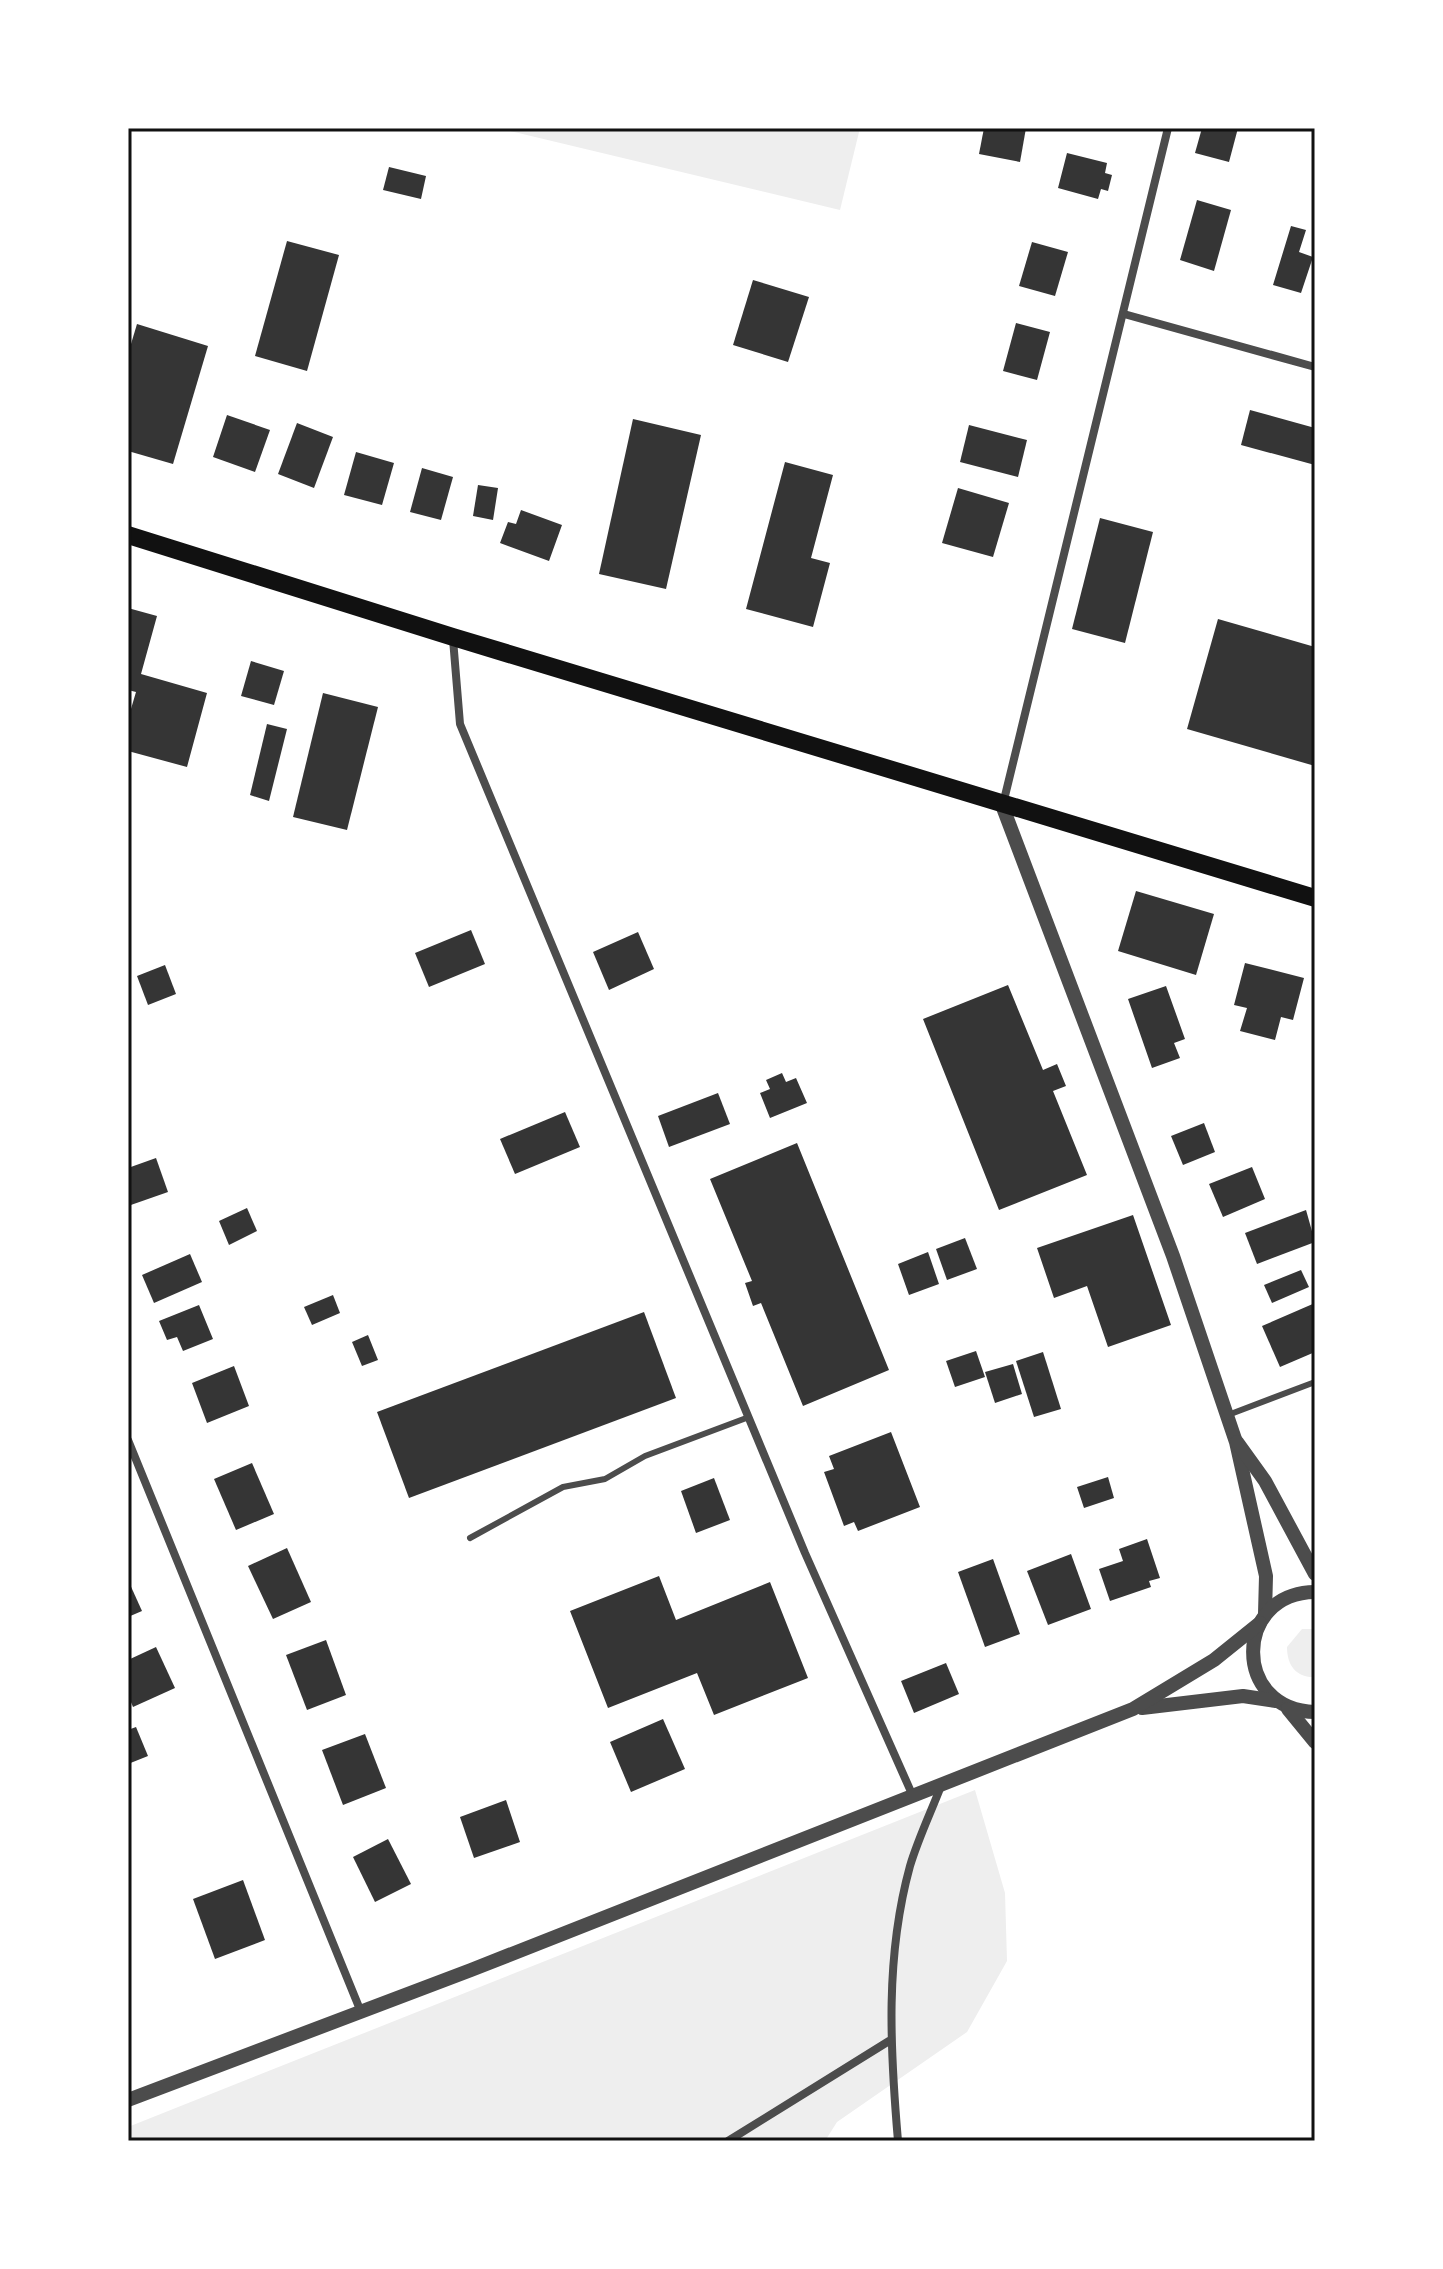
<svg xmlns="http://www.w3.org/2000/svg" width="1443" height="2269" font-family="'Asap Condensed',sans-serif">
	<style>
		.green { fill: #eee }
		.building { fill: #353535 }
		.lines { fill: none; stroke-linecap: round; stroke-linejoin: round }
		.service { stroke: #4c4c4c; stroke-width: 6 }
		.minor { stroke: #4c4c4c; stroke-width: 8 }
		.tertiary { stroke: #4c4c4c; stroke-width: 14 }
		.primary { stroke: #111; stroke-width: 18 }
		.neatline { fill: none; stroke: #111; stroke-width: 3 }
	</style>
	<rect width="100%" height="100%" fill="#fff"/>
	<g class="green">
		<path d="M498,128h362l-20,82z"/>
		<path d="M1302,1629h13v48c-19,1 -28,-12 -28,-30z"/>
		<path d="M975,1790l30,103 2,68 -40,71 -130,90 -12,19h-697v-14z"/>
	</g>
	<g class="building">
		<path d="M984,128h42l-6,34 -41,-8z"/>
		<path d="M1202,128h36l-9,34 -34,-9z"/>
		<path d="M1067,153l40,10 -2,10 7,2 -4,16 -7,-2 -3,10 -40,-11z"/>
		<path d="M389,167l37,9 -5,23 -38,-9z"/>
		<path d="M1197,200l34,10 -17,61 -34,-11z"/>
		<path d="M1291,226l15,4 -7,22 14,5 -12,36 -28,-8z"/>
		<path d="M287,241l52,14 -32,116 -52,-15z"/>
		<path d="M1032,242l36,10 -13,44 -36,-10z"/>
		<path d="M753,280l56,17 -21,65 -55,-17z"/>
		<path d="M1016,323l34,9 -13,48 -34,-9z"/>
		<path d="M137,324l71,22 -35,118 -45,-13v-97z"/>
		<path d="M1250,410l65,18v37l-74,-20z"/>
		<path d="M227,415l43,15 -15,42 -42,-15z"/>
		<path d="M633,419l68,16 -35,154 -67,-15z"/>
		<path d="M297,423l36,14 -19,51 -36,-14z"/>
		<path d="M969,425l58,15 -9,37 -58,-15z"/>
		<path d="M356,452l38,11 -12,42 -38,-10z"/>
		<path d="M785,462l48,13 -22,83 19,5 -17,64 -67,-18z"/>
		<path d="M422,468l31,9 -12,43 -31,-8z"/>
		<path d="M478,485l20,3 -5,32 -20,-4z"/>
		<path d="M958,488l51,15 -16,54 -51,-14z"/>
		<path d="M521,510l41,15 -13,36 -49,-18 8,-21 8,2z"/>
		<path d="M1100,518l53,14 -28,111 -53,-14z"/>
		<path d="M128,608l29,8 -16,58 66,19 -20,74 -59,-16v-32l8,-27 -8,-2z"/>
		<path d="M1218,619l97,28v119l-128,-37z"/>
		<path d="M251,661l33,10 -10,34 -33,-9z"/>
		<path d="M323,693l55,14 -31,123 -54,-13z"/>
		<path d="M267,724l20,5 -18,72 -19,-6z"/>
		<path d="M1136,891l78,23 -18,61 -78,-24z"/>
		<path d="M471,930l14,34 -56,23 -14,-34z"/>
		<path d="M638,932l16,37 -45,21 -16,-38z"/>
		<path d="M1245,963l59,15 -11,42 -12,-3 -6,23 -35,-9 7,-23 -13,-3z"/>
		<path d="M165,965l11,29 -28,11 -11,-29z"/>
		<path d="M1008,985l35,85 14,-6 9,22 -13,5 34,84 -88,35 -76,-191z"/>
		<path d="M1166,986l19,53 -11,4 6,15 -28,10 -24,-69z"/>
		<path d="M782,1073l4,9 10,-4 11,25 -37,15 -10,-25 10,-4 -4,-9z"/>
		<path d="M718,1093l12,31 -61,23 -11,-31z"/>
		<path d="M565,1112l15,35 -65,27 -15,-35z"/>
		<path d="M1204,1123l11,29 -32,13 -12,-29z"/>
		<path d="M797,1143l92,227 -86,36 -42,-103 -8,3 -8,-23 7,-2 -42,-102z"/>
		<path d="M156,1158l12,34 -40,14v-38z"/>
		<path d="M1252,1167l13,32 -42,18 -14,-33z"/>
		<path d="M247,1208l10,23 -28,14 -10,-24z"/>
		<path d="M1306,1210l9,32 -58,22 -12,-31z"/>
		<path d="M1133,1215l38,110 -63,22 -21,-61 -33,12 -17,-50z"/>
		<path d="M965,1238l12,31 -30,11 -11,-31z"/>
		<path d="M928,1252l11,32 -30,11 -11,-31z"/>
		<path d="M190,1254l12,28 -48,21 -12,-28z"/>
		<path d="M1301,1270l8,17 -37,16 -8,-18z"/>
		<path d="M333,1295l7,18 -28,12 -8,-18z"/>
		<path d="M1315,1303v49l-35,15 -18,-41z"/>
		<path d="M199,1305l14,34 -30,12 -6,-14 -10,3 -8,-19z"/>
		<path d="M644,1312l32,86 -267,100 -32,-86z"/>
		<path d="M368,1335l10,25 -16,6 -10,-24z"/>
		<path d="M976,1351l9,26 -30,10 -9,-26z"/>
		<path d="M1043,1352l18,57 -27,8 -18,-56z"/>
		<path d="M1013,1364l9,30 -27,9 -10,-31z"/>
		<path d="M234,1366l15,40 -42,17 -15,-40z"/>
		<path d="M891,1432l29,75 -62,24 -4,-9 -10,4 -20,-54 10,-3 -5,-13z"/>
		<path d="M252,1463l22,51 -38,16 -22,-51z"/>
		<path d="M1108,1477l6,21 -30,10 -7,-21z"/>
		<path d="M714,1478l16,42 -34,13 -15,-42z"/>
		<path d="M1147,1539l13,39 -11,3 2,6 -41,14 -11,-32 24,-8 -4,-12z"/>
		<path d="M287,1548l24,54 -38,17 -25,-53z"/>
		<path d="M1071,1554l20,55 -43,16 -21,-54z"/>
		<path d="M993,1559l27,75 -35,13 -27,-75z"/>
		<path d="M659,1576l17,44 94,-38 38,96 -94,37 -17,-42 -89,35 -38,-97z"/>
		<path d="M128,1580l14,31 -14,6z"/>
		<path d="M326,1640l20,55 -39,15 -21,-55z"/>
		<path d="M156,1647l19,41 -42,19 -5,-12v-35z"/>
		<path d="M946,1663l13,31 -45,19 -13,-32z"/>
		<path d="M663,1719l22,50 -54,23 -21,-50z"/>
		<path d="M136,1727l12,29 -20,8v-34z"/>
		<path d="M365,1734l21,54 -43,17 -21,-55z"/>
		<path d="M506,1800l14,42 -46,16 -14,-41z"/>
		<path d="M388,1839l23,45 -36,18 -22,-45z"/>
		<path d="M243,1880l22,60 -50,19 -22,-60z"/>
	</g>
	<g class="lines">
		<g class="service">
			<path d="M1228,1415l87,-33"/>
			<path d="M470,1538l93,-51 42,-8 40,-23 104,-39"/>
		</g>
		<g class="minor">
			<path d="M1124,314l191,53"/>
			<path d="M453,639l7,85 345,829 107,241"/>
			<path d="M1003,804l165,-676"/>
			<path d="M128,1440l233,572"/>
			<path d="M728,2141l161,-100"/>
			<path d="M898,2141c-8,-93 -13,-184 12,-275 8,-27 21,-54 31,-80"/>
		</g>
		<g class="tertiary">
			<path d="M1002,805l171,451 63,186 30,134 -1,38"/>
			<path d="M1237,1442l28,39 50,93"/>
			<path d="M1315,1592c-82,1 -83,118 0,120"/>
			<path d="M1142,1708l101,-12 33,5"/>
			<path d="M1288,1709l27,33"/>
			<path d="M128,2100l343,-130 662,-261 81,-49 46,-37"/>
		</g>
		<path class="primary" d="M128,535l325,102 862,261"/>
	</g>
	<rect width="1443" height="2269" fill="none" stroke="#ffffff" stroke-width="260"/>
	<rect x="130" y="130" width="1183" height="2009" class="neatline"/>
</svg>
